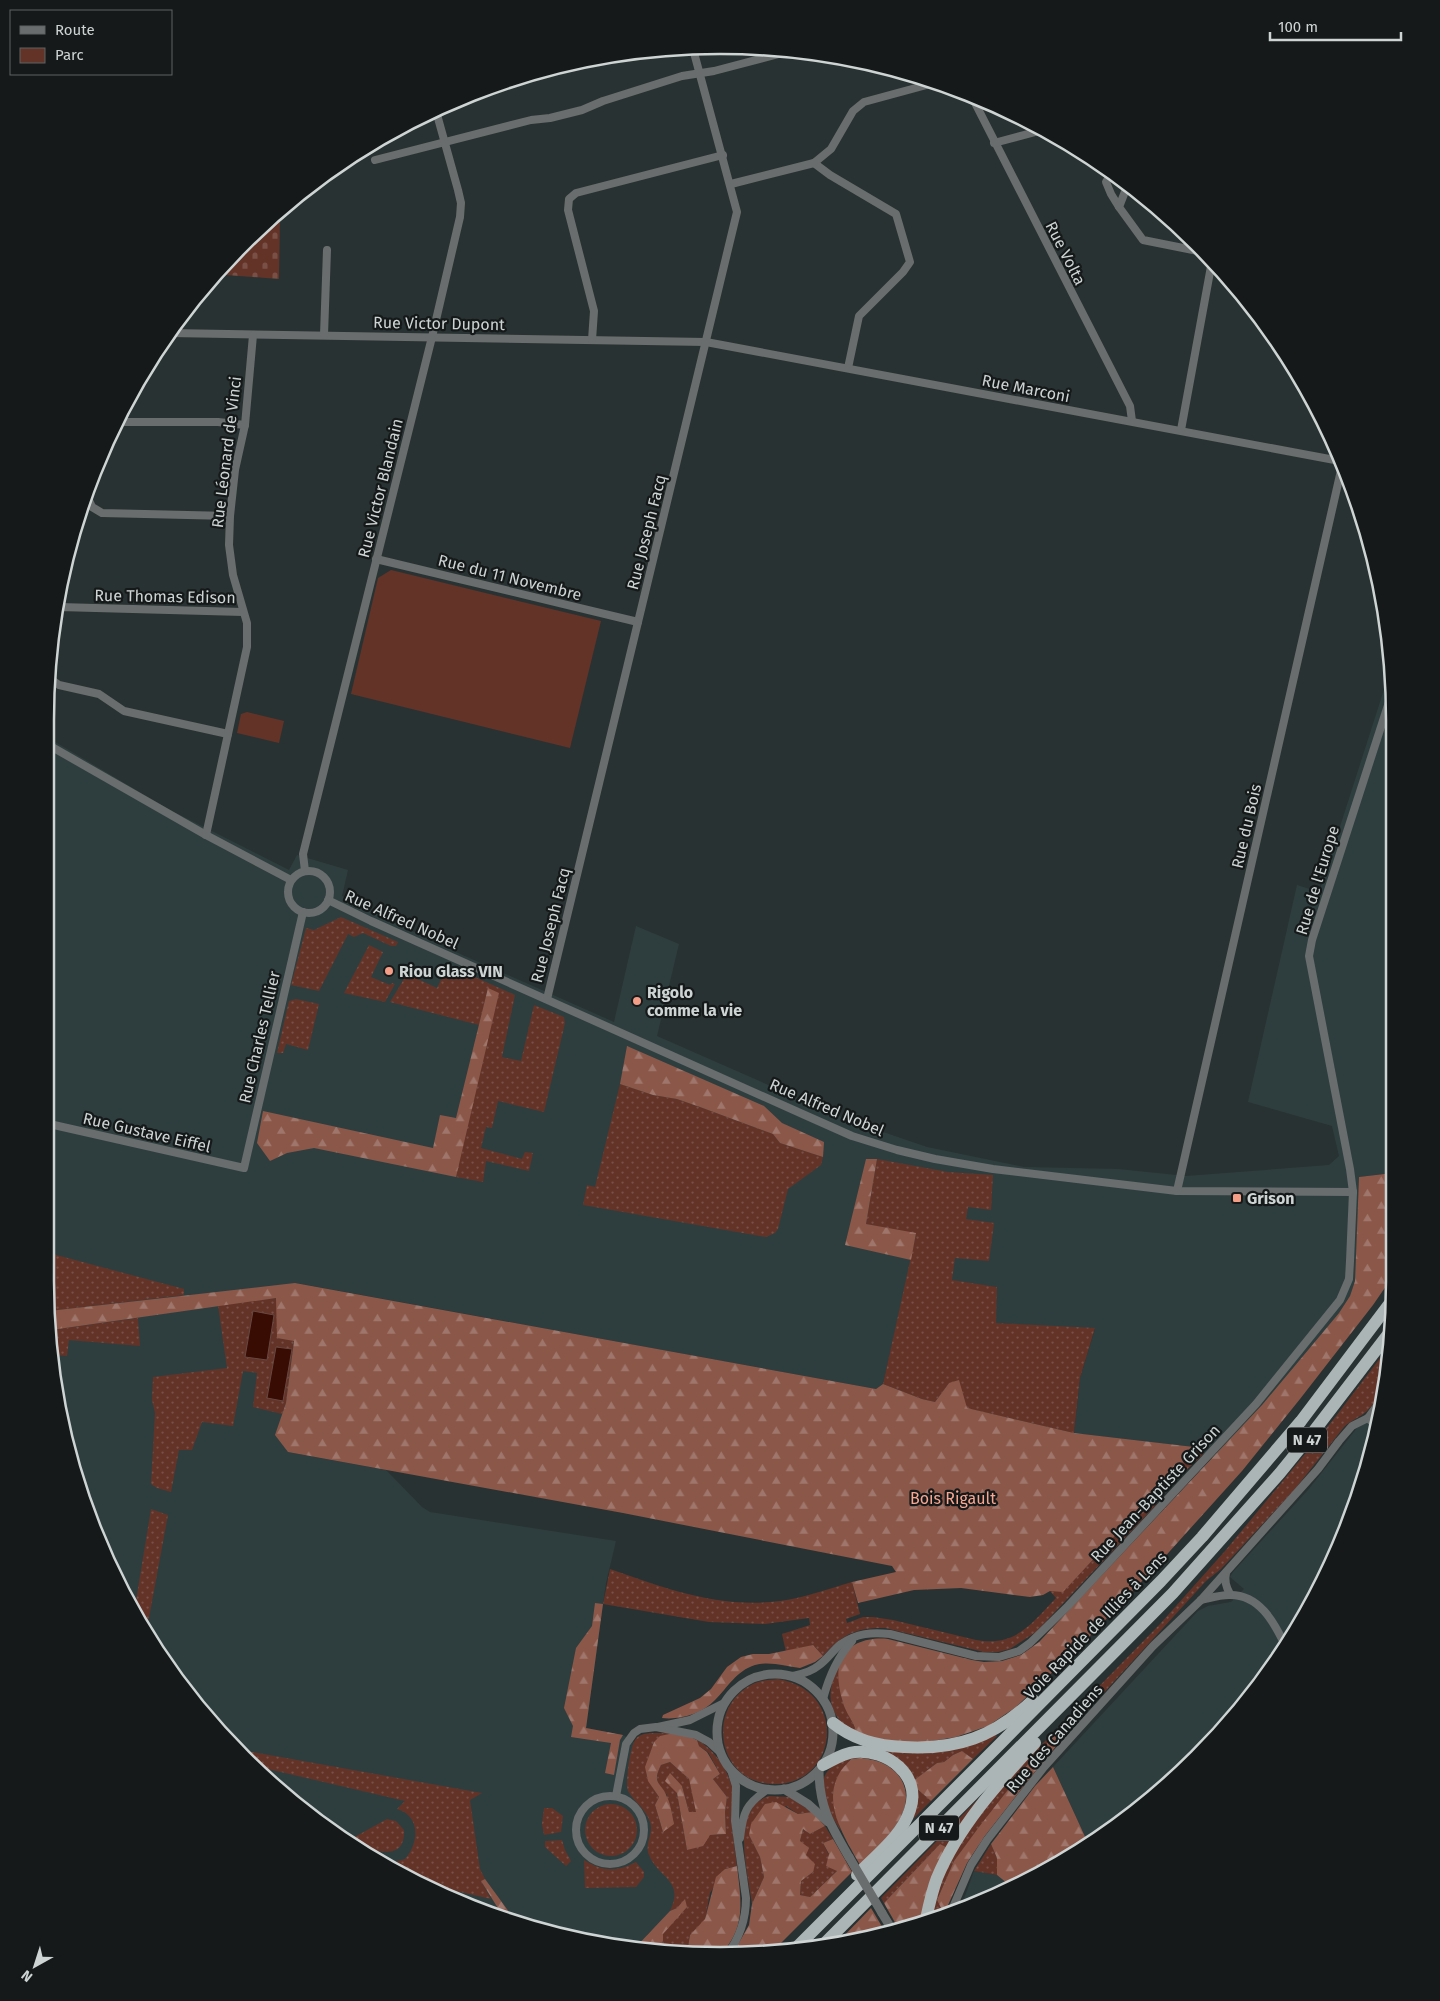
<svg xmlns="http://www.w3.org/2000/svg" width="1440" height="2001" font-family="'Fira Sans',sans-serif">
	<style>
		.built { fill: #2e3e3e }
		.grass { fill: url(#grass-dots) }
		.forest { fill: url(#forest-firs) }
		.cemetery { fill: url(#cemetery-stones) }
		.green { fill: #633328 }
		.water { fill: #390c03; stroke: #664841 }
		.lines { fill: none; stroke-linecap: round; stroke-linejoin: round }
		.minor { stroke: #696d6d; stroke-width: 8 }
		.tertiary { stroke: #696d6d; stroke-width: 9 }
		.trunk { stroke: #acb5b5; stroke-width: 12 }
		.tertiary-bridge { stroke: #696d6d; stroke-width: 9 }
		.poi-dot { fill: #f49e88; stroke: #151919; stroke-width: 2 }
		.labels { text-anchor: middle; stroke-width: 4.5; stroke-linejoin: round; paint-order: stroke }
		.shield { fill: #151919; stroke: #969b9b; stroke-width: 1 }
		.shield-label { font-size: 15px; font-weight: bold; fill: #ced3d3 }
		.street-label { font-size: 16px; fill: #ced3d3; stroke: #151919 }
		.poi-label { font-size: 16px; font-weight: bold; fill: #ced3d3; stroke: #151919; text-anchor: start }
		.park-label { font-size: 16px; fill: #faa792; stroke: #151919 }
		.rim { fill: none; stroke: #ced3d3; stroke-width: 2.5 }
	</style>
	<defs>
		<pattern id="grass-dots" width="8" height="8" patternUnits="userSpaceOnUse" patternTransform="scale(1.25)"><rect width="8" height="8" fill="#633328"/><path d="M2 2h.1M6 6h.1" fill="none" stroke="#785046" stroke-width="1.8" stroke-linecap="round"/></pattern>
		<pattern id="forest-firs" width="22" height="20" patternUnits="userSpaceOnUse" patternTransform="scale(1.25)"><rect width="22" height="20" fill="#8b5749"/><path d="M5 1l3.5 6h-7zM16 11l3.5 6h-7z" fill="#9f766b"/></pattern>
		<pattern id="cemetery-stones" width="16" height="16" patternUnits="userSpaceOnUse" patternTransform="scale(1.25)"><rect width="16" height="16" fill="#633328"/><path d="M2 7V4a2 2 0 0 1 4 0v3zM10 15v-3a2 2 0 0 1 4 0v3z" fill="#785046"/></pattern>
	</defs>
	<rect width="100%" height="100%" fill="#293232"/>
	<g class="built">
		<path d="M1389,674l4,499 -34,4 -4,104 -5,15 -11,17 -77,92 -49,54 -19,-12 -120,-14 6,-55 15,-49 -99,-6v-36l-88,-13 -25,110 -7,5 -580,-106 -8,169 98,18 36,37 8,5 186,29 -10,42 -20,145 37,7 11,7 -7,35 33,45 25,77 -38,36 14,15 -72,-7 -167,-56 -147,-99 -116,-132 -45,-77 -46,-123 -23,-175v-545l125,74 119,60 8,-15 51,15 -6,26 98,49 174,77 22,-96 43,18 -22,92 191,84 79,27 97,20 94,2 68,7 143,-11 10,-9 -7,-30 -84,-24 49,-217 22,7z"/>
		<path d="M1379,1414l-7,42 -47,124 -70,112 -90,97 -77,54 -35,-76 145,-156 10,-5 23,-4 13,-13 -14,-12 3,-5 75,-82 49,-62z"/>
		<path d="M974,1871l23,4 16,13 -34,17 -19,5z"/>
	</g>
	<g class="grass">
		<path d="M341,917l57,25 -2,4h-5l-28,-13 -9,4 -6,-3 -29,57 -28,-6 15,-57 8,2z"/>
		<path d="M369,945l14,7 -12,25 19,8 2,-2 3,1 -10,18 -41,-9z"/>
		<path d="M448,965l67,30 -13,62 19,4 13,-56 30,12 1,6 -21,89 -46,-11 -6,27 -6,-1 -5,21 41,11 3,-7 8,1 -4,18 -43,-10 -3,21 -27,-5 32,-188 -9,36 -89,-23 17,-28 30,14z"/>
		<path d="M296,999l23,5 -11,46 -22,-6 -3,9h-6l12,-52z"/>
		<path d="M620,1084l33,11 24,4 23,8 73,27 7,9 43,14 -2,8 -33,24 -10,40 -3,4 -9,4 -183,-32 4,-20 8,2z"/>
		<path d="M877,1159l71,13 45,3 -2,35 -23,-3 -2,12 28,4 -5,38 -34,-3 -3,22 45,7 -1,36 99,5 -15,50 -6,55 -108,-25 -17,-25 -14,19 -13,-3 -39,-15 33,-150 -50,-10z"/>
		<path d="M45,1252l139,37v6l-135,16 -4,-30z"/>
		<path d="M277,1298v40l17,2 -8,63 -4,11 -29,-7 4,-34 -14,-2 -10,55 -31,-4 -10,28h-13l-8,42 -14,-4 -6,-4 4,-71 -3,-13 1,-23 74,-9 -9,-63z"/>
		<path d="M138,1318l2,28 -71,-6 -2,16 -12,-1 -4,-25z"/>
		<path d="M1390,1345c-4,24 -4,48 -23,66 -6,6 -16,9 -23,16l-49,62 -74,80 -15,12 -129,141 -6,-7 89,-91 65,-73 108,-131z"/>
		<path d="M1194,1447l10,6c-16,18 -38,30 -48,52l-120,127 -26,17 -12,3h-14l-99,-24c-28,-1 -44,7 -62,28l-10,-11 -27,7 -4,-18 28,-9 -1,-7 -44,6 -56,-2 -106,-18 7,-35c51,18 105,38 160,33 28,-2 55,-12 82,-20l8,32 -14,5 1,4 16,-6h10l20,3 83,20c40,7 55,-16 80,-42l-6,-7 98,-91 9,-15 29,-26z"/>
		<path d="M151,1509l17,6 -22,119 -12,-21z"/>
		<path d="M840,1661l-1,16 3,23 13,28 -2,6c-28,-24 -27,-41 -13,-73z"/>
		<path d="M778,1679c72,12 60,108 -6,105 -56,-2 -67,-79 -17,-101 7,-3 15,-3 23,-4z"/>
		<path d="M650,1733h24l-20,9c-9,30 -14,27 5,55l-4,8 8,27 4,-37c-10,-10 -13,-17 -6,-30l9,-3 19,17 8,33h-8l-7,-26 -5,7 10,57 23,-15 16,-1 -1,-22 2,-15 -14,-18 7,-5 -12,-22 -9,-6 -2,-6c18,9 36,36 36,56 0,8 -2,15 -2,23 2,16 4,32 6,47l-12,3 -15,24 -5,27 -15,15 -3,18 -26,-3 -2,-2 4,-7 -1,-7 8,-9 7,-17 -7,3c15,-31 -12,-33 -21,-56 -5,-10 5,-22 1,-33 -4,-13 -16,-20 -22,-31 -3,-8 2,-41 6,-49 3,-7 9,-8 16,-9z"/>
		<path d="M994,1734l3,2 -24,23 -11,-8 -9,4 -9,7 -7,1 -24,18 -37,-34 15,3z"/>
		<path d="M1052,1734l-7,13 -17,17 -74,97 -17,39 7,14 -15,4 5,-22 23,-51 56,-71z"/>
		<path d="M241,1750l241,43 -12,7 10,69 5,10 -4,2 10,18 -78,-18 -25,-17 17,-5c14,-16 16,-43 -8,-50l8,-8 -150,-35z"/>
		<path d="M851,1759c-24,28 -19,39 -10,72 -18,-27 -34,-63 10,-72z"/>
		<path d="M916,1788l15,13 -18,18z"/>
		<path d="M982,1795l-34,53 -8,-4 -56,59 -3,-5z"/>
		<path d="M769,1796l20,1 23,15 -14,2 -12,-8 -37,29 11,22 4,20 -12,27c-4,-31 -23,-96 17,-108z"/>
		<circle cx="611" cy="1830" r="26"/>
		<path d="M544,1808h8l11,8 -2,16 -17,3 -2,-11z"/>
		<path d="M387,1819l9,2 8,9c2,35 -37,20 -53,9z"/>
		<path d="M825,1826l8,13 -10,4 14,28 -27,26 -10,-2 1,-14 12,-9 -13,-31 3,-12 7,5z"/>
		<path d="M562,1840l3,10 6,11 -5,5 -21,-19v-6z"/>
		<path d="M991,1844l6,14v17l-23,-4z"/>
		<path d="M584,1860c20,12 32,12 52,2l8,10v5l-8,10 -51,1z"/>
	</g>
	<g class="forest">
		<path d="M488,988l11,5 -43,184 -142,-29 -27,5 -17,8 -13,-18 6,-32 170,37 7,-33 16,3z"/>
		<path d="M627,1046l137,60 18,17 42,19 -1,15 -43,-14 -7,-9 -73,-27 -23,-8 -24,-4 -33,-11z"/>
		<path d="M866,1159h11l-11,65 50,9 -5,27 -66,-15z"/>
		<path d="M1393,1173v103l-20,29 -73,94 -58,72 -81,90 -72,76 -73,70 -28,19 -32,11 -30,5 -35,-1 -38,-7 2,-6c-4,-10 -11,-18 -13,-29 -3,-10 -6,-29 -1,-39 8,-18 29,-23 47,-21l84,21 12,2 18,-1 19,-6 18,-13 223,-237 77,-92 11,-17 5,-15 4,-104z"/>
		<path d="M295,1283l581,106 7,-5 39,15 13,3 14,-19 10,-3 8,28 107,25 120,14 -8,12 -29,26 -9,15 -85,92 -13,-1 -7,4 -13,2 -69,-9 -47,2 -56,13 -6,-21 44,-10 -4,-6 -269,-53 -335,-61 -13,-17 11,-32 8,-62 -17,-3 -1,-40 -225,32 -2,-19z"/>
		<path d="M595,1603l8,1 -17,124 37,7 -3,5 -6,35 -9,-2 6,-30 -40,-6 2,-11 -9,-18 12,-60 16,-22z"/>
		<path d="M813,1645l10,11 -8,6 -15,6c-15,-2 -30,-7 -45,-3 -19,6 -27,22 -40,35 -13,14 -35,20 -53,18l1,-3 37,-17 11,-9 16,-22 14,-10 12,-3h16z"/>
		<path d="M1071,1715l6,7 -36,42 -57,73 -17,26 -23,51 -7,-14 17,-39 25,-34 49,-63 17,-17 7,-13z"/>
		<path d="M674,1733l14,3 9,4 2,6 8,6 13,22 -7,5 14,18 -2,15 1,22 -16,1 -7,11 -16,4 -10,-57 -12,-12 5,-8 12,13 7,26h7l-7,-33 -19,-17 -9,3c-10,20 1,17 6,32 4,8 5,18 7,27l-11,8 -8,-27 4,-8 -11,-16 -3,-14 9,-25 6,-6z"/>
		<path d="M962,1751l11,8 -42,42 -15,-13 -3,-7 24,-18 7,-1 9,-7z"/>
		<path d="M861,1758c17,2 30,6 40,21 19,33 -21,65 -41,86 -15,-27 -38,-61 -21,-91 2,-5 8,-10 12,-15z"/>
		<path d="M1053,1767l35,76 -30,22 -45,23 -16,-13v-17l-6,-14 44,-58z"/>
		<path d="M776,1802l22,12 14,-2 13,14 -15,8 -7,-5 -3,12 9,7 -3,7 9,9 -2,8 -12,9 -1,14 10,2 27,-26 -11,-5 3,-12 -6,-11 10,-4 19,33 -81,81 -39,2 17,-30 3,-21 12,-27 -4,-20 -11,-22 2,-11 14,-20z"/>
		<path d="M940,1844l8,4 -27,72 -24,6 -13,-23z"/>
		<path d="M737,1866c4,35 10,62 -18,90l-32,-3 3,-18 15,-16 11,-42 9,-8z"/>
		<path d="M485,1879l27,37 1,1 -12,-4 -20,-32z"/>
		<path d="M685,1899l2,8 -24,27v7l-4,7 -4,-5 -6,6 -14,-1 35,-37 7,-3z"/>
		<path d="M871,1908l13,22 -46,12z"/>
	</g>
	<path class="cemetery" d="M280,216l-1,63 -66,-5 58,-57z"/>
	<g class="green">
		<path d="M391,570l210,51 -31,127 -219,-54 27,-116z"/>
		<path d="M247,712l37,9 -5,22 -42,-10 4,-19z"/>
	</g>
	<g class="water">
		<path d="M253,1311l21,4 -7,45 -22,-3z"/>
		<path d="M276,1347l16,2 -9,52 -16,-3z"/>
	</g>
	<g class="lines">
		<g class="minor">
			<path d="M972,97l158,309 2,15"/>
			<path d="M994,143l49,-13"/>
			<path d="M375,160l156,-40 19,-2 32,-8 21,-9 79,-25 32,-5 76,-20"/>
			<path d="M814,163l16,12 66,39 14,48 -7,10 -44,44 -11,52"/>
			<path d="M1112,173l-6,9 5,12 8,13"/>
			<path d="M1125,181l1,8 -7,18 24,33 60,12"/>
			<path d="M731,184l83,-21 17,-14 22,-38 11,-9 70,-19"/>
			<path d="M171,333l535,9 634,119"/>
			<path d="M324,335l3,-85"/>
			<path d="M592,340l2,-29 -26,-101 1,-11 7,-6 147,-38"/>
			<path d="M116,422h102l27,3"/>
			<path d="M1181,430l31,-169"/>
			<path d="M86,494l6,13 10,6 128,3"/>
			<path d="M376,559l262,63"/>
			<path d="M56,609l3,-2 184,5"/>
			<path d="M49,678l10,7 40,9 25,17 104,23"/>
			<path d="M45,743l161,92 85,45"/>
			<path d="M206,835l41,-188v-24l-14,-48 -4,-30 1,-29 5,-46 10,-45 8,-90"/>
			<path d="M305,871l-2,-17 129,-517 28,-120 1,-14 -3,-13 -22,-79"/>
			<circle cx="309" cy="892" r="21"/>
			<path d="M328,900l43,21 436,195 45,20 45,14 38,9 58,10 184,22 176,1"/>
			<path d="M547,999l190,-787 -44,-163"/>
			<path d="M45,1123l199,45 59,-256"/>
			<path d="M1177,1191l165,-725"/>
			<path d="M1368,1418l13,-18"/>
			<path d="M1368,1418l9,9"/>
			<path d="M1226,1573c-2,8 0,14 4,21"/>
			<path d="M1201,1600c9,-2 19,-5 28,-5 30,-1 45,27 56,50"/>
			<path d="M793,1676c8,-2 18,-4 25,-10 9,-6 15,-16 23,-22 16,-11 31,-12 49,-10l86,22 23,1 20,-6 11,-8 38,-37 188,-202 84,-104 9,-21 1,-18 3,-69 -3,-23 -41,-213 3,-16 78,-241"/>
			<path d="M823,1699c6,-23 14,-41 29,-58"/>
			<path d="M658,1727l32,-7 34,-17"/>
			<circle cx="610" cy="1830" r="34"/>
			<path d="M616,1796l10,-52 8,-11 6,-4 16,-2 40,8 13,7 12,11"/>
			<path d="M740,1838c3,-26 6,-34 28,-49"/>
			<path d="M951,1912l20,-47 16,-25 57,-73 109,-121 48,-46 117,-131 21,-28 13,-15 16,-8"/>
			<path d="M726,1956c14,-18 20,-36 20,-58l-11,-77 1,-35 -5,-16"/>
		</g>
		<g class="tertiary">
			<circle cx="775" cy="1732" r="58"/>
			<path d="M819,1770c0,37 12,56 30,87"/>
			<path d="M784,1789l24,15 20,18"/>
			<path d="M882,1913l9,15"/>
		</g>
		<g class="trunk">
			<path d="M833,1723c21,17 44,23 71,24 53,3 90,-10 129,-47"/>
			<path d="M823,1765c10,-5 20,-12 32,-13 32,-3 67,23 55,58 -8,26 -35,46 -53,65"/>
			<path d="M926,1919c3,-14 6,-28 11,-41 21,-51 61,-95 98,-135"/>
			<path d="M821,1947l352,-354 107,-120 34,-42 79,-103"/>
			<path d="M793,1951l207,-207 161,-163 41,-44 99,-116 92,-122"/>
		</g>
		<path class="tertiary-bridge" d="M849,1857l33,56"/>
	</g>
	<g class="poi-dot">
		<circle cx="389" cy="971" r="5"/>
		<circle cx="637" cy="1001" r="5"/>
		<rect x="1232" y="1193" width="10" height="10" rx="2.5"/>
	</g>
	<g class="labels">
		<g class="shield">
			<rect x="1287" y="1427.5" width="40" height="25" rx="4"/>
			<rect x="919" y="1815.5" width="40" height="25" rx="4"/>
		</g>
		<g class="shield-label">
			<text x="1307" y="1445">N 47</text>
			<text x="939" y="1833">N 47</text>
		</g>
		<g class="street-label">
			<text transform="translate(1066 253) rotate(63)" y="6">Rue Volta</text>
			<text transform="translate(439 323) rotate(1)" y="6">Rue Victor Dupont</text>
			<text transform="translate(1026 388) rotate(11)" y="6">Rue Marconi</text>
			<text transform="translate(226 452) rotate(-83)" y="6">Rue Léonard de Vinci</text>
			<text transform="translate(380 488) rotate(-76)" y="6">Rue Victor Blandain</text>
			<text transform="translate(646 532) rotate(-76)" y="6">Rue Joseph Facq</text>
			<text transform="translate(510 577) rotate(14)" y="6">Rue du 11 Novembre</text>
			<text transform="translate(165 596) rotate(1)" y="6">Rue Thomas Edison</text>
			<text transform="translate(1246 826) rotate(-77)" y="6">Rue du Bois</text>
			<text transform="translate(1317 880) rotate(-73)" y="6">Rue de l'Europe</text>
			<text transform="translate(402 919) rotate(24)" y="6">Rue Alfred Nobel</text>
			<text transform="translate(550 925) rotate(-76)" y="6">Rue Joseph Facq</text>
			<text transform="translate(259 1037) rotate(-77)" y="6">Rue Charles Tellier</text>
			<text transform="translate(827 1107) rotate(23)" y="6">Rue Alfred Nobel</text>
			<text transform="translate(147 1132) rotate(13)" y="6">Rue Gustave Eiffel</text>
			<text transform="translate(1155 1493) rotate(-47)" y="6">Rue Jean-Baptiste Grison</text>
			<text transform="translate(1095 1625) rotate(-46)" y="6">Voie Rapide de Illies à Lens</text>
			<text transform="translate(1054 1738) rotate(-49)" y="6">Rue des Canadiens</text>
		</g>
		<g class="poi-label">
			<text x="399" y="977">Riou Glass VIN</text>
			<text x="647" y="998">Rigolo<tspan x="647" dy="18">comme la vie</tspan></text>
			<text x="1247" y="1204">Grison</text>
		</g>
		<g class="park-label">
			<text x="953" y="1504">Bois Rigault</text>
		</g>
	</g>
	<path d="M0 0H1440V2001H0ZM720 54H720A666 666 0 0 1 1386 720V1281A666 666 0 0 1 720 1947H720A666 666 0 0 1 54 1281V720A666 666 0 0 1 720 54Z" fill="#151919" fill-rule="evenodd"/>
	<path class="rim" d="M720 54H720A666 666 0 0 1 1386 720V1281A666 666 0 0 1 720 1947H720A666 666 0 0 1 54 1281V720A666 666 0 0 1 720 54Z"/>
	<rect x="10" y="10" width="162" height="65" fill="#151919" stroke="#5f6363"/>
	<rect x="20" y="26" width="25" height="8" fill="#696d6d" stroke="#5f6363"/>
	<text x="55" y="35" font-size="15" fill="#ced3d3">Route</text>
	<rect x="20" y="48" width="25" height="15" fill="#633328" stroke="#5f6363"/>
	<text x="55" y="60" font-size="15" fill="#ced3d3">Parc</text>
	<g transform="translate(35 1966) rotate(219)" stroke="#151919" stroke-width="4" paint-order="stroke">
	<path d="M0-4L9 19L0 12L-9 19Z" fill="#ced3d3"/>
	<text y="-8" font-size="14" font-weight="bold" text-anchor="middle" fill="#ced3d3">N</text>
	</g>
	<path d="M1270 32v8h131v-8" fill="none" stroke="#ced3d3" stroke-width="2.5"/>
	<text x="1278" y="32" font-size="15" fill="#ced3d3" stroke="#151919" stroke-width="4" paint-order="stroke">100 m</text>
</svg>
